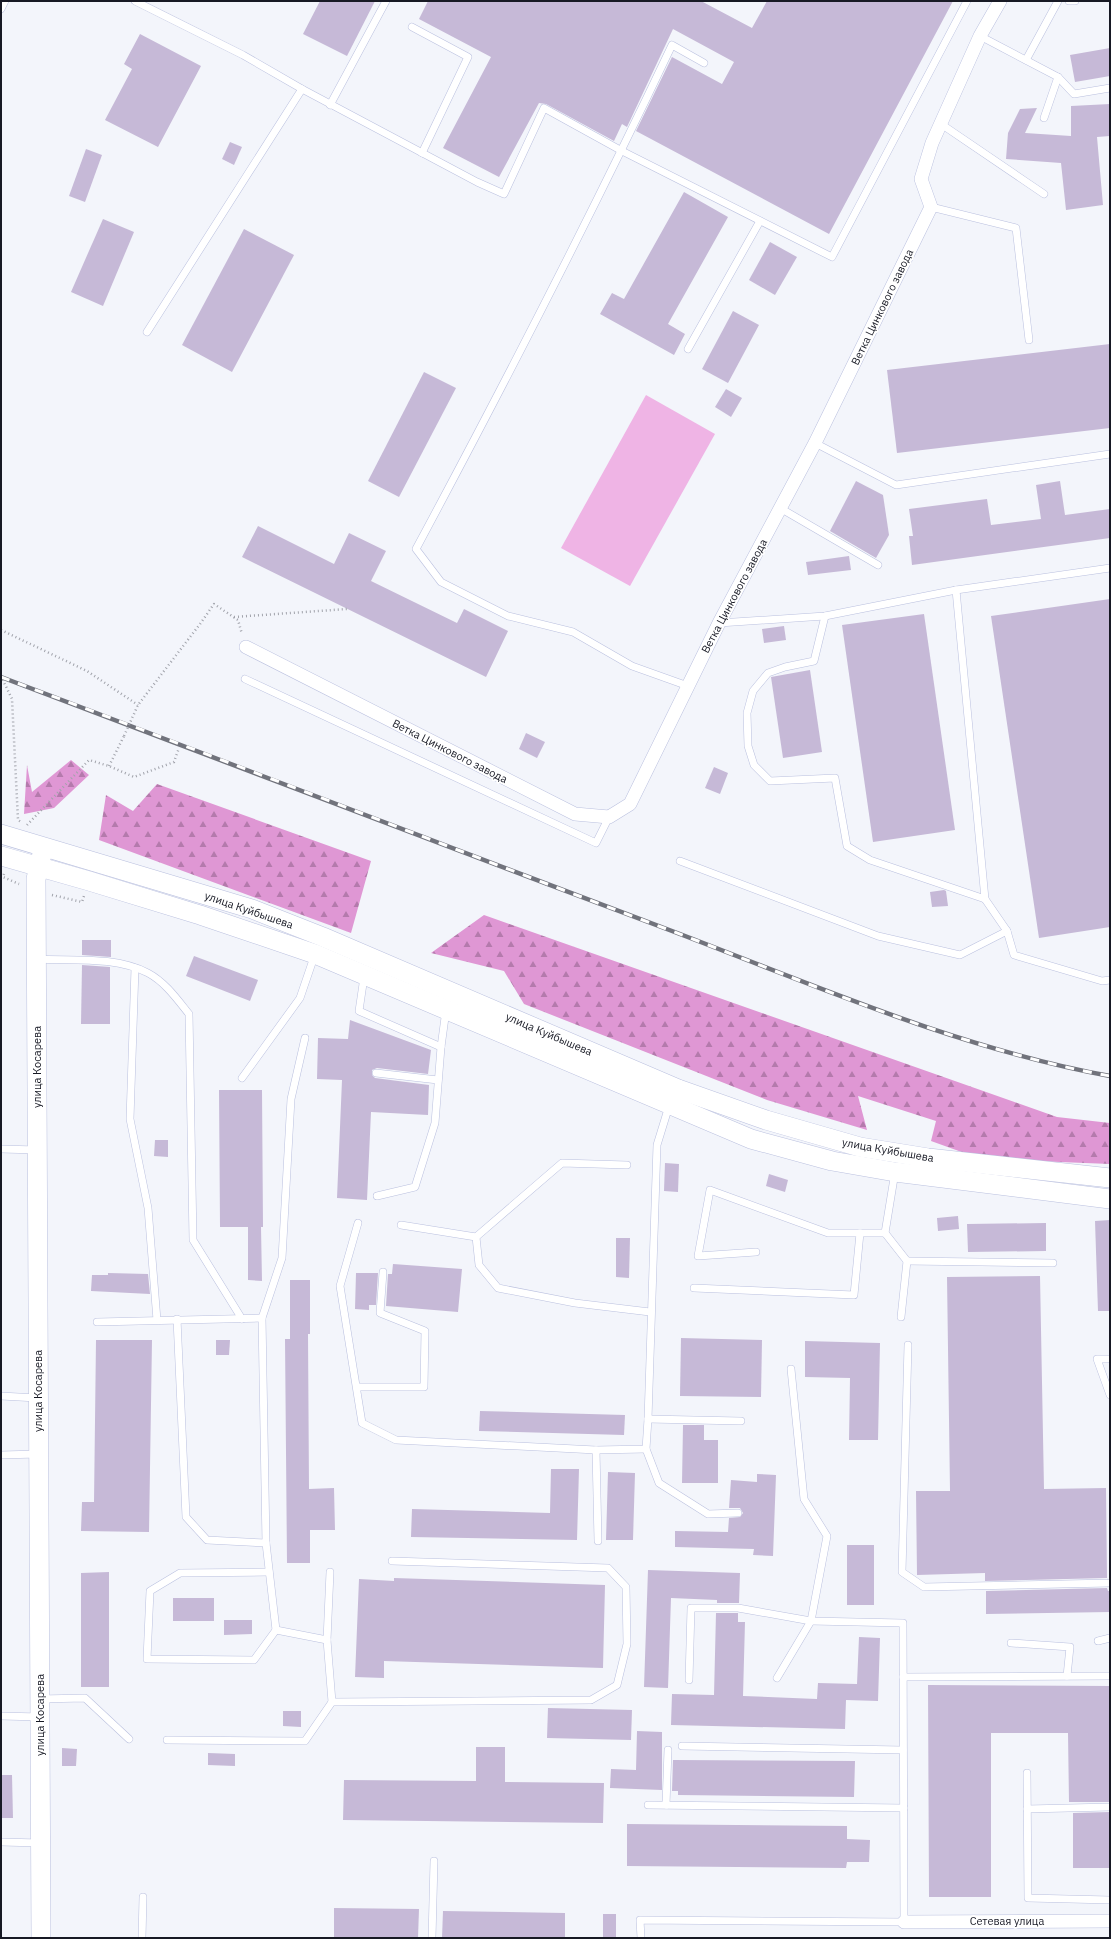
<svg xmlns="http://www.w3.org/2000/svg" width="1111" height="1939" font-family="'IBM Plex Sans',sans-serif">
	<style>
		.forest { fill: url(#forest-firs) }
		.park { fill: #efb4e5 }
		.building { fill: #c6b9d7 }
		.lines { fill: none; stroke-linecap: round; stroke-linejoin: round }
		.lane-casing { stroke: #bac0df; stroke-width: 8 }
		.street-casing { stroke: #bac0df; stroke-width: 14 }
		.secondary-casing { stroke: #bac0df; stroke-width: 20 }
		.path { stroke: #a1a3ab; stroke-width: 2.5; stroke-dasharray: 1 3; stroke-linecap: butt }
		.lane { stroke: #fff; stroke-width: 7 }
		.street { stroke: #fff; stroke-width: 13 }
		.secondary { stroke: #fff; stroke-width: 19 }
		.rail-casing { stroke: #71737c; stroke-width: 4.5 }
		.rail { stroke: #fff; stroke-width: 3; stroke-dasharray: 9; stroke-linecap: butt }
		.path-bridge { stroke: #a1a3ab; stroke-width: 2.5; stroke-dasharray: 1 3; stroke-linecap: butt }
		.labels { text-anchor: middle; stroke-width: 3.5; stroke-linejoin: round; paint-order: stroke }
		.street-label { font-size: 11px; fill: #171924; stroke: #fff }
	</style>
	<defs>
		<pattern id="forest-firs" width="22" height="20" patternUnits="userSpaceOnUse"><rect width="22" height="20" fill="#df97d4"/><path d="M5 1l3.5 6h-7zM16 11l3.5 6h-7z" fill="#b47aac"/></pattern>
	</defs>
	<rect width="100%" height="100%" fill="#f3f5fb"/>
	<g class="forest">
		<path d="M71,760l18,15 -35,33 -30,6 3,-49 5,27z"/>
		<path d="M157,784l214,77 -20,72 -252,-93 7,-45 27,16z"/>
		<path d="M484,915l573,202 53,6v41l-129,-5 -50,-18 5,-20 -78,-25 9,34 -100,-30 -243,-96 -20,-33 -73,-18z"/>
	</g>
	<path class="park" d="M646,395l69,39 -85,152 -69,-38z"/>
	<g class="building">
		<path d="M320,1h55l-28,55 -44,-22z"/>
		<path d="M428,1h273l51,27 15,-27h186l-124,233 -193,-103 36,-74 50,27 12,-22 -61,-33 -46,98 -5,-3 -8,17 -68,-37 -7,-1 -40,74 -56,-29 48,-91 -72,-38z"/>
		<path d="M140,34l61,32 -43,81 -53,-27 27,-51 -8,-5z"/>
		<path d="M1110,48v28l-35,6 -5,-27z"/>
		<path d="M1110,104v32l-13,1 6,68 -37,5 -5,-47 -55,-4 2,-26 12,-24 17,-1 -12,25 46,3v-30z"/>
		<path d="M230,142l12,5 -8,18 -12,-6z"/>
		<path d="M86,149l16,6 -17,47 -16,-6z"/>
		<path d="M684,192l44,25 -60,107 17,10 -11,21 -74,-41 12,-21 12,6z"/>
		<path d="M103,219l31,13 -31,74 -32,-14z"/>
		<path d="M244,229l50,26 -62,117 -50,-27z"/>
		<path d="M770,242l27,15 -22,38 -26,-15z"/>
		<path d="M733,311l26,14 -31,58 -26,-14z"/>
		<path d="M1110,344v84l-213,25 -10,-83z"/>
		<path d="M424,372l32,16 -57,109 -31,-16z"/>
		<path d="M726,389l16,9 -11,19 -16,-10z"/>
		<path d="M856,481l27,14 6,40 -13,23 -46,-27z"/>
		<path d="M1060,481l5,34 45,-6v29l-198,27 -3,-29h4l-4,-27 78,-10 4,26 50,-6 -5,-34z"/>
		<path d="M258,526l76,38 15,-31 37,18 -15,30 86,42 7,-14 44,22 -22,46 -244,-120z"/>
		<path d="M849,556l2,14 -43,5 -2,-13z"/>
		<path d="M1110,599v328l-71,11 -48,-322z"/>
		<path d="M924,614l31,216 -82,12 -31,-217z"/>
		<path d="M784,626l2,14 -22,3 -2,-14z"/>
		<path d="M810,670l12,82 -39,6 -12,-81z"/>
		<path d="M526,733l19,9 -8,16 -18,-9z"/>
		<path d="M714,767l14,6 -8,21 -15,-6z"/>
		<path d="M944,890l2,1 2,15 -16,1 -2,-15z"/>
		<path d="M82,940h29v17l-29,-2z"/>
		<path d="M194,956l64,24 -8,21 -64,-25z"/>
		<path d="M82,965l28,2v57h-29z"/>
		<path d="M350,1020l81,30 -3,24 -51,-6 -5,2v5l3,3 54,7 -1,30 -57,-3 -4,88 -30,-2 5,-118 -25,-1 1,-41 30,1z"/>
		<path d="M219,1090h43l1,137h-2l1,54 -14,-1v-53h-28z"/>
		<path d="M155,1140h13v17l-14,-1z"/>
		<path d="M665,1163l14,1 -1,28 -14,-1z"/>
		<path d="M769,1174l19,6 -3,12 -19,-6z"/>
		<path d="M958,1216l1,13 -21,2 -1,-13z"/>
		<path d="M1110,1220v91h-12l-3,-90z"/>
		<path d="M1046,1223v28l-78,1 -1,-28z"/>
		<path d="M616,1238h14l-1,40 -13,-1z"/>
		<path d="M393,1264l69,5 -4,43 -72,-6 2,-32h4z"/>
		<path d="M108,1273l40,1 2,20 -59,-3 1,-16h16z"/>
		<path d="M356,1273h22l-2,32h-7v5l-14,-1z"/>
		<path d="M1040,1276l4,213 62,-1 1,90 -122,3v-8l-68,2 -1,-84h34l-3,-214z"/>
		<path d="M290,1280h20v54h-2l1,155 25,-1 1,42h-25v33h-23l-2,-224h5z"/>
		<path d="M681,1338l81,2 -1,57 -81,-1z"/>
		<path d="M96,1340h56l-3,192 -68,-1 1,-29h12z"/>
		<path d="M216,1340h14l-1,15h-13z"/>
		<path d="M805,1341l75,2 -2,97h-29l1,-62 -45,-1z"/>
		<path d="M480,1411l145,4 -1,20 -145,-4z"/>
		<path d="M683,1425h21v15h14v43h-36z"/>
		<path d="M551,1469h28l-2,71 -166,-3 1,-28 138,4z"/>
		<path d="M608,1472l27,1 -2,67h-27z"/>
		<path d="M757,1474l19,1 -3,81 -20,-1 1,-6 -79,-2v-16l53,1 1,-14 11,-1 3,-4 -3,-5h-11l2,-28 26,2z"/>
		<rect x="847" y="1545" width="27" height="60"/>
		<path d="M648,1570l92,3 -1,30h-22v-3l-46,-2 -3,90 -24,-1z"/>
		<path d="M109,1572v115h-28v-114z"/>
		<path d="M394,1578l211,7 -2,83 -219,-7v17l-29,-1 4,-98 35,2z"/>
		<path d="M1107,1588l1,3h2v21l-124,2v-23z"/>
		<rect x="173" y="1598" width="41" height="23"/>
		<path d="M716,1613h22v9h7l-2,74 74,3 1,-16 39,1 2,-47 21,1 -2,63 -32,-1 -1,29 -174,-4 1,-31 42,1z"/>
		<path d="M224,1620h28v14l-28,1z"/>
		<path d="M928,1685l182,1v116h-41l-1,-69h-77v164h-62z"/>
		<path d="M548,1708l84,2 -1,30 -84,-2z"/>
		<path d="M283,1711h18v16l-18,-1z"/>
		<path d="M637,1731l25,1v58l-52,-2 1,-19 25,1z"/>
		<path d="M476,1747h29v35l99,1 -1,40 -260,-3 1,-40 132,1z"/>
		<path d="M62,1748l15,1 -1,17h-14z"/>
		<path d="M208,1753l27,1v12l-27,-1z"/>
		<path d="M673,1760l182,1 -1,36 -176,-2v-4h-6z"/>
		<path d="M1,1775h11l1,43h-12z"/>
		<path d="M1110,1812v56h-37v-55z"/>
		<path d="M627,1824l220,2v13l23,1 -1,22h-22l-1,6 -219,-2z"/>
		<path d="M334,1908l85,1 -1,29h-84z"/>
		<path d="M443,1911l122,2v25h-123z"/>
		<rect x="603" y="1914" width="13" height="24"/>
	</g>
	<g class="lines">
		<defs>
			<g id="lane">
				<path d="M135,1l108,54 59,34 175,93 27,12 40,-86 78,43 210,106 135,-256"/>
				<path d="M1069,1h6"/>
				<path d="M1,9l4,-8"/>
				<path d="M412,27l56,30 -46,96"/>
				<path d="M980,36l78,41 16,17 36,-6"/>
				<path d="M1026,60l32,-59"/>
				<path d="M330,105l56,-104"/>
				<path d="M1044,118l14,-41"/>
				<path d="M941,124l103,70"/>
				<path d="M931,207l85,21 13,112"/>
				<path d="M147,332l155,-243"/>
				<path d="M688,349l72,-128"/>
				<path d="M815,443l81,42 214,-31"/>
				<path d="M780,508l98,57"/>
				<path d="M956,590l29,309"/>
				<path d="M825,616l-11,45 -29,6 -17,6 -15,18 -6,22 1,33 6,19 16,16 65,-3 12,68 23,14 115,39 22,32 7,24 88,26 8,-1"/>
				<path d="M719,623l106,-7 131,-26 154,-22"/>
				<path d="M245,679l351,164 13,-26"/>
				<path d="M688,686l-56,-20 -59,-34 -65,-16 -67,-34 -25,-33c89,-166 175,-333 256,-504l32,18"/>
				<path d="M680,861l198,75 82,19 47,-24"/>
				<path d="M37,959c36,2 78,-3 111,14 17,9 29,26 41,41l4,226 49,79"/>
				<path d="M135,968l-5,151 18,89 9,112"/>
				<path d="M364,977l-5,34 82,36"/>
				<path d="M305,1038l-14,61 -9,159 -20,60 4,225 10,87 51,10"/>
				<path d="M376,1073l62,7"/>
				<path d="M242,1078l58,-80 15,-44"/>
				<path d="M1,1149l36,1"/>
				<path d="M627,1165l-65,-2 -86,74 3,28 19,23 77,15 75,9"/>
				<path d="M895,1172l-10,61 22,28 -6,56"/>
				<path d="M377,1196l38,-9 20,-64 6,-76 5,-37"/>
				<path d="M358,1223l-18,63 22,137 34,17 200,10 50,-1 2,-30 9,-274 12,-39"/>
				<path d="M401,1225l75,12"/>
				<path d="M756,1252l-58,4 12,-66 118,43h57"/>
				<path d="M907,1261l146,2"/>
				<path d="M694,1288l160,7 6,-62"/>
				<path d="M177,1319l9,198 21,23 59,3"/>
				<path d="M97,1322l165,-4"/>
				<path d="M908,1345l-6,227 22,15 186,-4"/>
				<path d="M1110,1359h-13l13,36"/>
				<path d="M357,1387h67l1,-56 -45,-18 3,-41"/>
				<path d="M1,1396l36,2"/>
				<path d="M648,1419l93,2"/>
				<path d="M646,1449l13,34 49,31 30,-1"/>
				<path d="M596,1450l2,91"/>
				<path d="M1,1455l37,-1"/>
				<path d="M269,1572l-89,1 -30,18 -3,68 107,1 22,-30"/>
				<path d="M330,1572l-3,68 5,62"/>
				<path d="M1098,1641l12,-3"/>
				<path d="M1011,1643l59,4 -3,29"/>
				<path d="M903,1677l207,-1"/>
				<path d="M777,1678l34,-57 16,-85 -23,-37 -13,-130"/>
				<path d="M40,1699l45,-1 44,41"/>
				<path d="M1,1716l39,1"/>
				<path d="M167,1740l138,1 27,-39 259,-2 26,-15 10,-41 -1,-57 -18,-19 -216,-7"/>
				<path d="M682,1746l221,4"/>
				<path d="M1027,1773l1,125 82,2"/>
				<path d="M648,1805l256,3"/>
				<path d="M666,1805l2,-55"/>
				<path d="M1027,1809l83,-2"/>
				<path d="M1,1842l39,1"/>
				<path d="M142,1938l1,-41"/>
				<path d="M432,1938l2,-77"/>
				<path d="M641,1938l-1,-18 264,2 -1,-299 -92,-2 -73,-13h-47l-2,72"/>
			</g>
			<g id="street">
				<path d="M246,647l329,167 34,3 21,-13 89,-181 96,-180 116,-236 -10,-28 11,-36 48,-107 20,-35"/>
				<path d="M904,1922l206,-1"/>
			</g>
			<g id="secondary">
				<path d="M1,834l251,75 71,28 355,152 88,31 94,27 68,11 182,20"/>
				<path d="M1,856l88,25 111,34 115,39 436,185 81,22 63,11 215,27"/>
				<path d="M41,1938l-5,-1059 6,-25"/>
			</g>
		</defs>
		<use href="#lane" class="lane-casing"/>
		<use href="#street" class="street-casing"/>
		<use href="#secondary" class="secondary-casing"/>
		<g class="path">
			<path d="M234,617l113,-8"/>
			<path d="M200,624l14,-20 24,16 4,14"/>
			<path d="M1,630l86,41 51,34"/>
			<path d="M1,676l11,23 6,121 3,2"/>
			<path d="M109,766l15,-30"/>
			<path d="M27,825l62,-65 20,6 25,11 40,-15 5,-14"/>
			<path d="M4,874l-1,3 16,7"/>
			<path d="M52,895l30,7 2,-6"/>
		</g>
		<use href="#lane" class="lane"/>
		<use href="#street" class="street"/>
		<use href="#secondary" class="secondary"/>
		<defs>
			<path id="rail" d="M1,677c224,83 447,170 671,254 142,54 288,118 438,145"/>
		</defs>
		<use href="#rail" class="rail-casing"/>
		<use href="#rail" class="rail"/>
		<path class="path-bridge" d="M124,736l14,-31 62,-81"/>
	</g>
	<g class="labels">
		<g class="street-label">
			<text transform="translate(882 307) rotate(-64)" y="4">Ветка Цинкового завода</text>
			<text transform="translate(734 596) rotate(-62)" y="4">Ветка Цинкового завода</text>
			<text transform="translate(450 751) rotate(27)" y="4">Ветка Цинкового завода</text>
			<text transform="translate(249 910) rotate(19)" y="4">улица Куйбышева</text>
			<text transform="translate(549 1034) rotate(23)" y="4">улица Куйбышева</text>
			<text transform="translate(37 1067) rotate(-90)" y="4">улица Косарева</text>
			<text transform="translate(888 1150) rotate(10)" y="4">улица Куйбышева</text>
			<text transform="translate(38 1391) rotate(-90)" y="4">улица Косарева</text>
			<text transform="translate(40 1715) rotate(-90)" y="4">улица Косарева</text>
			<text x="1007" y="1925">Сетевая улица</text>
		</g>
	</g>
	<rect width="1111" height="1939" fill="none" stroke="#171924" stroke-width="4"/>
</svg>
